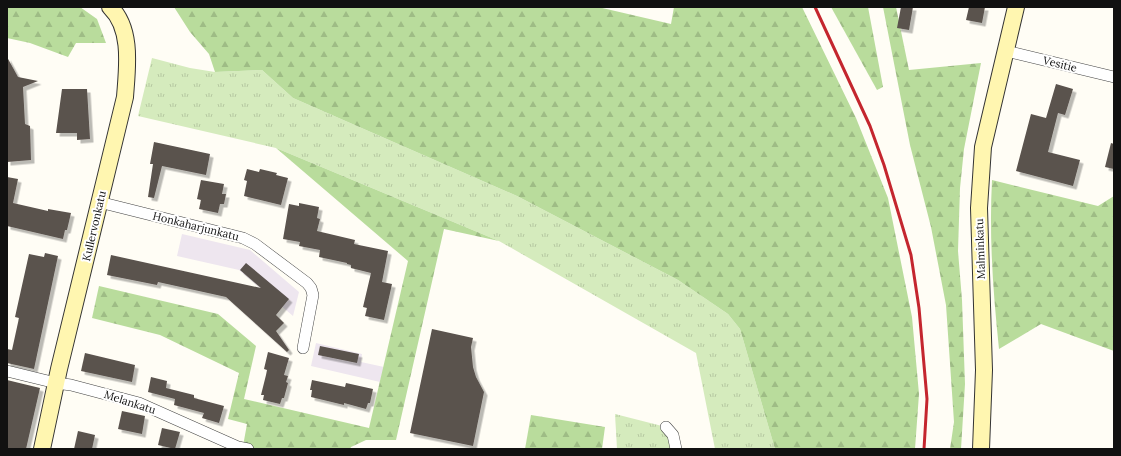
<svg xmlns="http://www.w3.org/2000/svg" width="1121" height="456" font-family="Lora,serif">
	<style>
		.industrial { fill: #eee6ef }
		.grass { fill: url(#grass-tufts) }
		.forest { fill: url(#forest-firs) }
		.building { fill: #5a524d; filter: url(#shadow) }
		.lines { fill: none; stroke-linecap: round; stroke-linejoin: round }
		.street-casing { stroke: #444; stroke-width: 12 }
		.secondary-casing { stroke: #333; stroke-width: 18 }
		.street { stroke: #fff; stroke-width: 11 }
		.secondary { stroke: #fff6b0; stroke-width: 16 }
		.rail { stroke: #c4262e; stroke-width: 3 }
		.labels { text-anchor: middle; stroke-width: 4; stroke-linejoin: round; paint-order: stroke }
		.street-label { font-size: 11px; fill: #111; stroke: #fff }
	</style>
	<defs>
		<pattern id="grass-tufts" width="24" height="20" patternUnits="userSpaceOnUse"><rect width="24" height="20" fill="#d5ebbd"/><path d="M3 7l-1-3M5 7V3M7 7l1-3M15 17l-1-3M17 17v-4M19 17l1-3" fill="none" stroke="#b6c8a1"/></pattern>
		<pattern id="forest-firs" width="22" height="20" patternUnits="userSpaceOnUse"><rect width="22" height="20" fill="#b9dc9c"/><path d="M5 1l3.5 6h-7zM16 11l3.5 6h-7z" fill="#9ebc85"/></pattern>
		<filter id="shadow"><feDropShadow dx="3.5" dy="3.5" stdDeviation="0" flood-color="#0004"/></filter>
	</defs>
	<rect width="100%" height="100%" fill="#fffdf5"/>
	<g class="industrial">
		<path d="M182,234l68,16 49,42 -6,24 -54,-46 -62,-14z"/>
		<path d="M316,343l46,11 -1,8 23,5 -4,15 -69,-16z"/>
	</g>
	<g class="grass">
		<path d="M152,58l38,10 25,4 47,-2 31,28 224,98 161,84 50,34 12,15 35,120h-60l-19,-96 -197,-112 -223,-93 -138,-32z"/>
		<path d="M615,414l51,13 10,22h-59z"/>
	</g>
	<g class="forest">
		<path d="M7,7h73l17,12 9,24h-30l-8,14 -38,-14 -23,-5z"/>
		<path d="M174,7h424l73,17 3,-17h128l54,111 32,80 24,119 7,77 -4,55h-140l-35,-120 -12,-15 -50,-34 -161,-84 -224,-98 -31,-28 -47,2 -6,-18 -19,-22z"/>
		<path d="M831,7h37l15,80 -6,3z"/>
		<path d="M883,7h13l13,63 72,-7 -17,86 -4,39 -2,63 4,49 3,84 -4,65h-11l4,-27 -8,-117 -15,-78 -21,-82z"/>
		<path d="M276,148l223,93 -55,-12 -48,211h-30l-15,7 -1,2h-92l-15,-3 4,-22 -19,-5 11,-46 -79,-38 -68,-17 7,-32 119,28 38,32 -12,53 125,29 39,-167z"/>
		<path d="M992,180l106,26 16,-10v155l-73,-27 -42,25c-6,-57 -10,-112 -7,-169z"/>
		<path d="M531,415l74,12 -3,22h-77z"/>
	</g>
	<g class="building">
		<path d="M901,7h12l-4,23 -12,-2z"/>
		<path d="M969,7h16l-3,16 -16,-3z"/>
		<path d="M7,57l11,20 20,4 -15,6 2,37 5,2 1,34 -24,2z"/>
		<path d="M1056,84l17,5 -8,26 -7,-2 -10,39 32,8 -7,26 -57,-15 15,-57 15,4z"/>
		<path d="M62,89h25l3,50 -13,1v-7h-21z"/>
		<path d="M154,142l56,12 -4,21 -44,-9 -8,32 -6,-1 5,-33h-3z"/>
		<path d="M1111,143l3,1v25l-9,-2z"/>
		<path d="M247,169l12,3 1,-3 17,4 -1,2 12,3 -7,27 -37,-9 3,-15 -3,-1z"/>
		<path d="M7,177l11,2 -5,24 35,8v-2l23,4 -4,17h-2l-2,9 -56,-13z"/>
		<path d="M201,180l23,4 -2,10h4l-2,10h-4l-2,9 -19,-4 2,-9 -4,-1z"/>
		<path d="M299,203l20,4 -2,11 3,1 -3,12 38,9 -1,4 34,7 -6,31 10,2 -8,36 -19,-4 2,-8 -4,-1 8,-34 -20,-5v-3l-4,-1v-1l-28,-6 1,-7 -21,-4 1,-4 -17,-3 6,-35 10,2z"/>
		<path d="M45,253l13,3 -24,113 -27,-6v-14l5,1 7,-32 -4,-1 14,-63 15,3z"/>
		<path d="M111,255l150,33 -21,-18 6,-7 43,36 -13,16 8,8 -8,8 13,19 -2,2 -61,-55 -68,-15 -1,3 -50,-10z"/>
		<path d="M432,329l41,9 -2,9 2,20 3,10 8,15 -11,54 -63,-13z"/>
		<path d="M320,346l39,8 -2,9 -39,-8z"/>
		<path d="M268,352l21,6 -5,17 4,1 -2,6 2,1 -4,15h-2l-2,6 -17,-4 1,-5h-3l5,-20 1,-5 -3,-1z"/>
		<path d="M85,353l50,12 -3,17 -51,-11z"/>
		<path d="M151,377l16,4 -1,7 28,7v3l30,8 -5,17 -17,-5 2,-5 -30,-8 1,-6 -27,-7z"/>
		<path d="M7,380l33,8 -14,61h-19z"/>
		<path d="M312,380l33,7 1,-4 27,6 -3,14h-2l-2,6 -22,-6v2l-33,-8 1,-7h-2z"/>
		<path d="M122,411l23,5 -3,18 -24,-5z"/>
		<path d="M162,428l18,4 -5,17 -17,-4z"/>
		<path d="M78,431l17,4 -3,14h-18z"/>
	</g>
	<g class="lines">
		<defs>
			<g id="street">
				<path d="M1006,51l108,26"/>
				<path d="M99,202l144,36 12,6 52,39 4,5 2,7 -10,53"/>
				<path d="M7,371l49,12 15,2 68,18 99,44 10,2"/>
				<path d="M666,427l7,8 3,14"/>
			</g>
			<g id="secondary">
				<path d="M42,449l17,-80 66,-272c2,-28 8,-68 -15,-90"/>
				<path d="M981,449l3,-79 -5,-162 4,-61 33,-140"/>
			</g>
		</defs>
		<use href="#street" class="street-casing"/>
		<use href="#secondary" class="secondary-casing"/>
		<use href="#street" class="street"/>
		<use href="#secondary" class="secondary"/>
		<path class="rail" d="M815,7l55,119 14,39 27,90 8,53 8,91 -3,50"/>
	</g>
	<g class="labels">
		<g class="street-label">
			<text transform="translate(1060 64) rotate(14)" y="4">Vesitie</text>
			<text transform="translate(94 226) rotate(-77)" y="4">Kullervonkatu</text>
			<text transform="translate(196 226) rotate(14)" y="4">Honkaharjunkatu</text>
			<text transform="translate(980 249) rotate(-92)" y="4">Malminkatu</text>
			<text transform="translate(130 402) rotate(18)" y="4">Melankatu</text>
		</g>
	</g>
	<rect width="1121" height="456" fill="none" stroke="#111111" stroke-width="16"/>
</svg>
